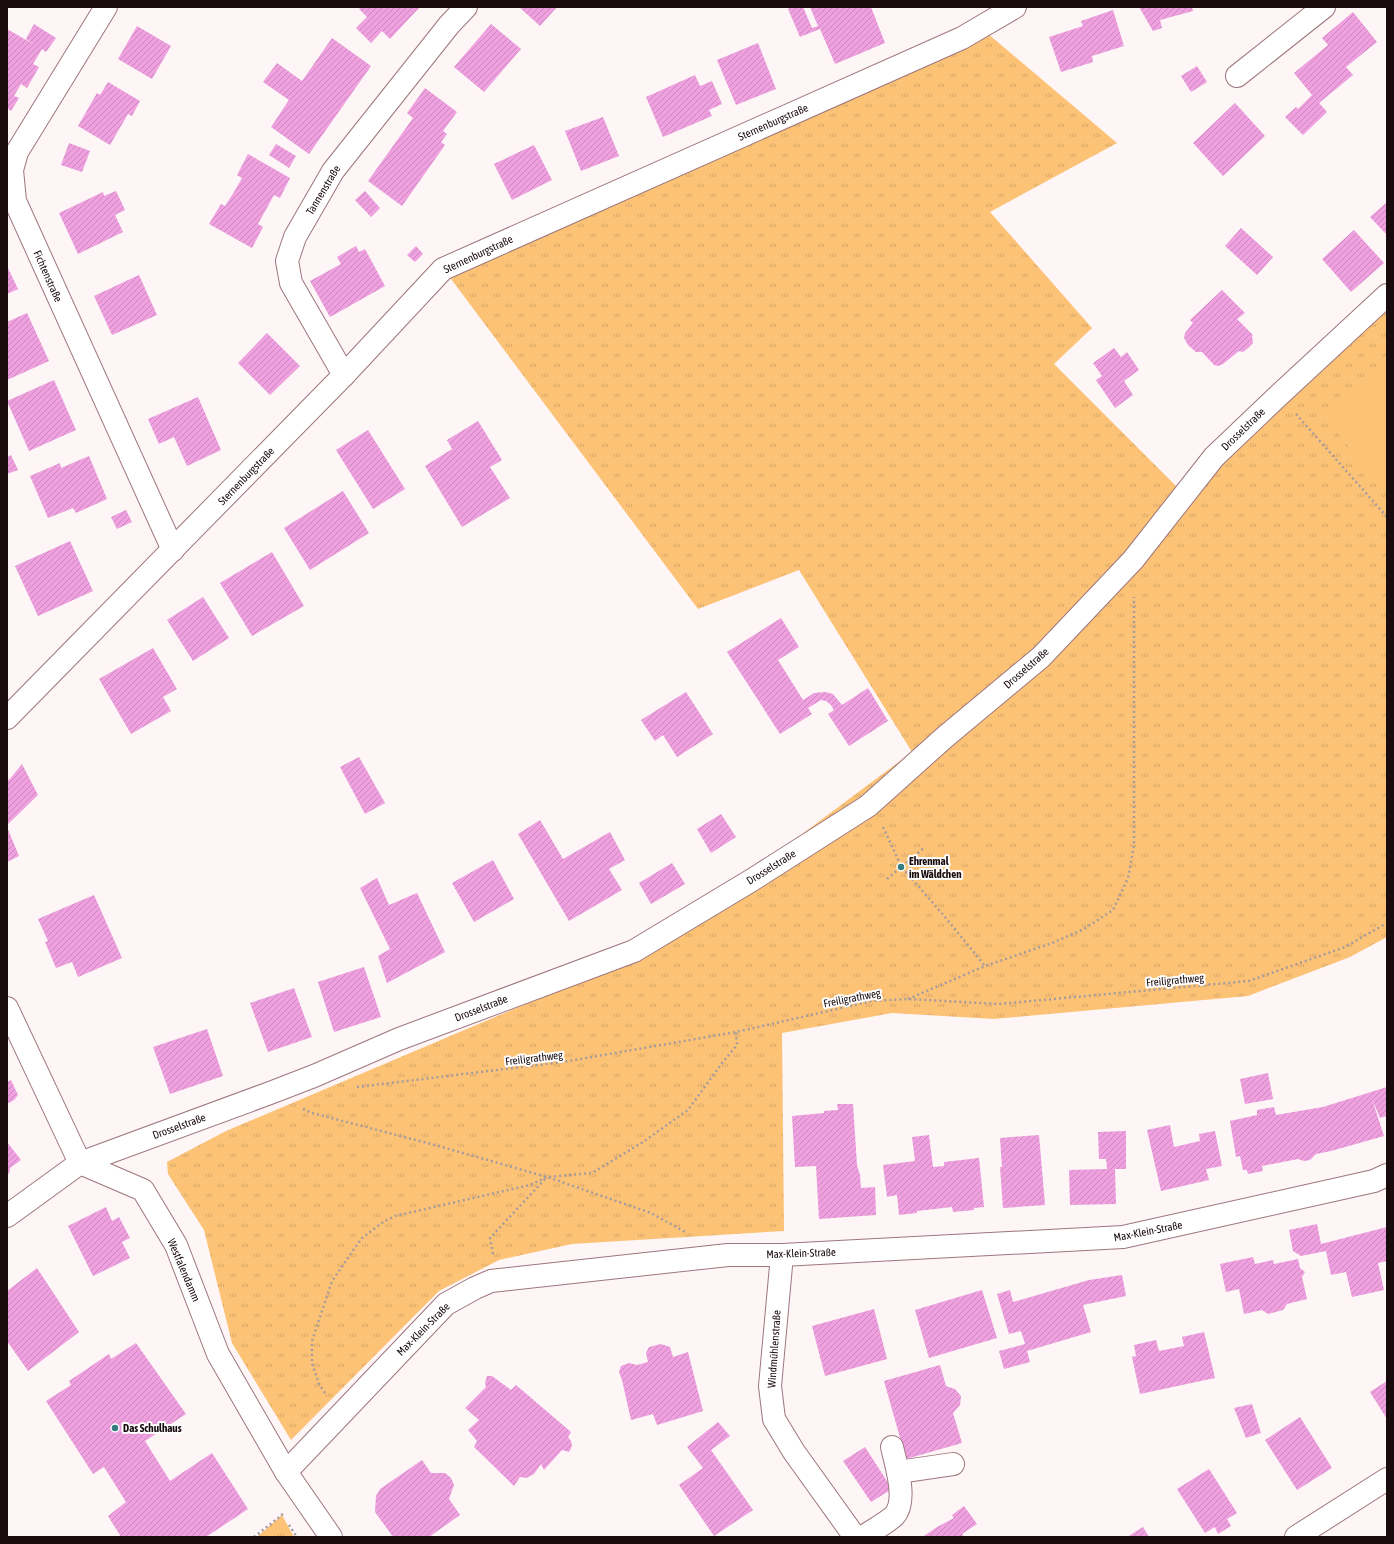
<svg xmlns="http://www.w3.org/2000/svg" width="1394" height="1544" font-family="'Asap Condensed',sans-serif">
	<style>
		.grass { fill: url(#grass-tufts) }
		.garden { fill: #fcc377 }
		.building { fill: url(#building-hatch) }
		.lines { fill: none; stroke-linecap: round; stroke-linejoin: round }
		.minor-casing { stroke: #9d767d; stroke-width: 24 }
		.path { stroke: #a69b9d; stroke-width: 2.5; stroke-dasharray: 2 3; stroke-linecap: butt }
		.minor { stroke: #fff; stroke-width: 22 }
		.poi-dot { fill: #367e83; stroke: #fff; stroke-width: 1.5 }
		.labels { text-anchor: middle; stroke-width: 4; stroke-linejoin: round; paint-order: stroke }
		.street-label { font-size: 11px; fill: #180a0d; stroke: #fff }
		.poi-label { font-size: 11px; font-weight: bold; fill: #180a0d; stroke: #fff; text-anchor: start }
	</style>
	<defs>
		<pattern id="grass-tufts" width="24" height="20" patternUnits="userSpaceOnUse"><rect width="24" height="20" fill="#fcc377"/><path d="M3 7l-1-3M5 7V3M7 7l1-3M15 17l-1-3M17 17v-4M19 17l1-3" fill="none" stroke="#d7a666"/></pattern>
		<pattern id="building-hatch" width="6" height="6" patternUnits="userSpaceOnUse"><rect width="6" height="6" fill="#eea0df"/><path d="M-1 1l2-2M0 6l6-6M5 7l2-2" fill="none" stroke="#cb88be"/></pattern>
	</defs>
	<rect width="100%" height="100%" fill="#fef5f6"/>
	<g class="grass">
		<path d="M981,28l136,115 -127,69 102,116 -38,36 123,123 210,-176v626l-37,20 -102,39 -254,23 -102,-6 -110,20 2,198 -212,13 -73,16 -60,31 -148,149 -59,-97 -28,-113 -36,-56 -1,-12 59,-31 413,-175 273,-204 -113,-182 -101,39 -253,-338z"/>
		<path d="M282,1515l12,22h-37z"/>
	</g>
	<path class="garden" d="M1387,357v135l-66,-79z"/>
	<g class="building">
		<path d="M361,7h59l-30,32 -8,-8 -11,12 -15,-15 11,-11 -8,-8z"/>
		<path d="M519,7h38l-17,19z"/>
		<path d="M792,7h11l9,21 6,-2 -8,-19h61l14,36 -50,21 -15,-35 -20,8 -12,-28z"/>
		<path d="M1139,7h53l1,4 -33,9 2,8 -9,3z"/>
		<path d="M1113,10l11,36 -32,10 1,6 -32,10 -12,-35 34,-11 -2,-5z"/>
		<path d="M1353,12l24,30 -31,25 7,8 -34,28 8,9 -24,23 -18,-18 11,-10 2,2 14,-14 -18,-22 34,-28 -6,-7z"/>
		<path d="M34,24l22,14 -10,14 -4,-3 -9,15 6,3 -12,21 -6,-4 -7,12 5,2 -8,13 -4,-3v-79l28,16 -9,-6z"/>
		<path d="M491,24l30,25 -37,43 -30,-25z"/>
		<path d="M137,26l34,20 -19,33 -34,-20z"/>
		<path d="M332,38l39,28 -62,88 -38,-27 18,-27 -26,-18 14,-19 25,18z"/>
		<path d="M758,43l18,46 -40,16 -19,-45z"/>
		<path d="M1197,66l10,16 -16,10 -10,-16z"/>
		<path d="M695,75l5,11 12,-5 10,23 -13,6 3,6 -49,21 -17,-40z"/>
		<path d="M108,82l32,19 -8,15 -4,-2 -18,31 -32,-19 19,-33 3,2z"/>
		<path d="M425,88l32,24 -14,19 4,3 -6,8 4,3 -43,61 -34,-25 45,-63 -6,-5z"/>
		<path d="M1235,103l30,33 -42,40 -30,-33z"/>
		<path d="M603,117l16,39 -38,15 -16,-40z"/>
		<path d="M69,143l21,8 -8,21 -21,-7z"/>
		<path d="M276,144l20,12 -7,12 -20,-13z"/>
		<path d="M534,145l18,35 -40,20 -18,-36z"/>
		<path d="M248,154l42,24 -10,20 -6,-3 -16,29 5,3 -11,21 -43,-24 12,-20 4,2 9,-14 8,-14 -5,-3z"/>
		<path d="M116,191l9,19 -10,5 8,17 -45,22 -19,-41 44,-21 1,4z"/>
		<path d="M365,191l15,17 -9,9 -16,-17z"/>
		<path d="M1387,202v33l-17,-18z"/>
		<path d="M1241,228l32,29 -16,18 -32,-29z"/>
		<path d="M1354,230l30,33 -33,29 -29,-33z"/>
		<path d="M356,246l3,6 6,-3 20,37 -55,31 -20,-36 31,-17 -4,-7z"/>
		<path d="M416,246l7,8 -8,8 -8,-7z"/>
		<path d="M7,266l11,23 -11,5z"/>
		<path d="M139,275l18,40 -45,20 -18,-39z"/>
		<path d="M1222,290l23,23 -8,6 16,16 -1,1 1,7 -5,5 -5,4 -4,-1 -16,13 -5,2 -4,-1 -12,-13h-6l-8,-7 -4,-7 1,-5 8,-10 -3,-3z"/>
		<path d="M27,313l22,48 -42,19v-58z"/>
		<path d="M267,333l33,33 -30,29 -32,-32z"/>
		<path d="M1114,348l7,9 6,-5 12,18 -15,11 9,14 -18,13 -19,-28 6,-4 -9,-13z"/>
		<path d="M54,380l22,50 -47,21 -22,-50z"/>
		<path d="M198,397l23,53 -34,16 -13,-29 -15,7 -11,-25z"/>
		<path d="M478,421l24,39 -12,7 20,31 -48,29 -37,-61 27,-17 -5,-9z"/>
		<path d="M368,430l37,59 -32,20 -37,-59z"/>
		<path d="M11,455l7,15 -11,4v-17z"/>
		<path d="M89,456l18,43 -31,14 -3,-5 -25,10 -18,-42 30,-13 1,5z"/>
		<path d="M343,491l26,42 -59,37 -26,-42z"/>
		<path d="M126,510l6,12 -15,7 -6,-12z"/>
		<path d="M70,541l23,50 -55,25 -23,-50z"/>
		<path d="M272,552l32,54 -52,30 -32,-53z"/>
		<path d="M203,597l26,41 -36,23 -26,-41z"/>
		<path d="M781,618l18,29 -21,13 25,40 11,-7 11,-1 8,2 9,11 26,-17 20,33 -39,25 -21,-32 6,-4 -3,-5 -5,-4 -5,-1 -13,8 4,6 -32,20 -53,-82z"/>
		<path d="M153,648l24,41 -14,8 8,14 -40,23 -32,-55z"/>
		<path d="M686,692l27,42 -36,23 -14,-22 -8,6 -14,-21z"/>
		<path d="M359,757l26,46 -20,11 -25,-47z"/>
		<path d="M22,764l16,31 -31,30v-46l2,1z"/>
		<path d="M721,814l15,23 -25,16 -14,-24z"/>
		<path d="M540,820l23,39 47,-27 15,28 -16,9 13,21 -53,31 -51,-87z"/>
		<path d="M7,827l12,29 -12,6z"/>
		<path d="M493,860l21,39 -40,23 -22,-39z"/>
		<path d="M672,863l13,21 -34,20 -12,-21z"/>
		<path d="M377,878l12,27 28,-12 28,59 -58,31 -9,-27 12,-7 -30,-61z"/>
		<path d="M94,895l28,63 -44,19 -6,-15 -16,6 -11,-26 3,-1 -10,-22z"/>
		<path d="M364,967l17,50 -47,15 -16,-50z"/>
		<path d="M294,988l18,49 -44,15 -18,-49z"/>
		<path d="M207,1029l16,47 -53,18 -17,-47z"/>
		<path d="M1268,1073l5,26 -28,5 -5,-25z"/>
		<path d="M11,1080l7,15 -4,5 -5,3 -2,-1v-20z"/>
		<path d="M1387,1087v29l-7,2 -8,-19 12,37 -53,15 -15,3 -6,6 -6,1 -6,-2 -36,7 1,5 -15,3 -1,-4h-4l-3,-14 -4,1 -6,-36 27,-6v-5l17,-3 2,8 47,-8z"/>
		<path d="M837,1104h16l4,61 3,10 1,13 14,-1 1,28 -57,4 -3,-53 -21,1 -3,-51 32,-3v-2l14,-1z"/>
		<path d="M1170,1125l4,22 26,-6 -1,-7 16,-3 7,35 -16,3 3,11 -48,11 -14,-61z"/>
		<path d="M1126,1131v38h-11l1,35 -46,1 -1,-35 38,-1 -1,-10h-7l-1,-27z"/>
		<path d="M929,1135l4,32 11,-1v-4l35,-4 5,49 -10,1v2l-21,2 -1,-5 -35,4v2l-18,2 -2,-20 -10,2 -4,-32 32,-4 -3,-24z"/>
		<path d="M1039,1135l6,70 -42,3 -3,-41h2l-2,-29z"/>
		<path d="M7,1142l14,18 -11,8v3l-3,5z"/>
		<path d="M106,1207l6,14 7,-4 11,21 -8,4 8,16 -37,18 -25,-50z"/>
		<path d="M1317,1224l4,20 66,-17v34l-9,2 6,27 -32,7 -6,-25 -15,3 -5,-24 -25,5 -8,-5 -4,-21z"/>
		<path d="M1253,1257l2,7 18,-4 1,4 24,-5 2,9 5,4 -3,5 5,22 -20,5 -4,6 -15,4 -6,-4 -18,4 -5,-25 -13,3 -6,-28z"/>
		<path d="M37,1268l42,64 -51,39 -21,-30v-50z"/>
		<path d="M1122,1275l4,21 -43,9 8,27 -64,19 3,11 -26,7 -5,-18 26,-7 -4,-13 -12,3 -12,-40 13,-4 3,12 76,-22z"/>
		<path d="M982,1290l15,48 -68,20 -14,-48z"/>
		<path d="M874,1309l13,50 -62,17 -13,-50z"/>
		<path d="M1204,1332l11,46 -75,16 -8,-37 4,-1 -2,-11 22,-5 3,11 25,-5 -2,-9z"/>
		<path d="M136,1343l50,71 -41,27 25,40 42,-28 36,56 -42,28h-85l-13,-21 18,-14 -22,-35 -11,7 -47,-73 25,-16 -2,-4 40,-27 2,5z"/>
		<path d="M661,1344l9,3 3,10 15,-5 15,59 -46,14 -4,-11 -22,6 -9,-40 -3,-8 2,-6 8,-3 8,2 11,-3 -2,-9 3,-6z"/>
		<path d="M940,1365l6,21 9,3 6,7 -1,9 -7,8 9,30 -56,16 -22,-78z"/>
		<path d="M487,1376h5l19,14 5,-5 55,47 -3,5 3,4 1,5 -3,6 -7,-2 -18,20 -3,-6 -7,10 -8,4 -6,-1 -6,9 -40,-39 3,-6 -9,-11 11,-10 -14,-12 21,-21 -1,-4z"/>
		<path d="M1387,1381v38l-17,-27z"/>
		<path d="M1252,1404l9,29 -15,5 -12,-30z"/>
		<path d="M1300,1417l32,51 -35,22 -32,-50z"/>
		<path d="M718,1422l12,14 -19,14 42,60 -39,26 -35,-51 24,-17 -16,-21z"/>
		<path d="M865,1447l27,42 -21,13 -28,-41z"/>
		<path d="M422,1460l9,13h14l6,5 3,7 -5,14 11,16 -31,22h-36l-18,-25 1,-16 4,-7z"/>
		<path d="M1209,1469l28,44 -10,6 4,7 -13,8 -3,-7 -10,6 -28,-44z"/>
		<path d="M964,1506l13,18 -15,10 2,3h-39l-1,-1 13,-9 17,-9 -2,-3z"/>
		<path d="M1143,1527l6,10h-22z"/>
	</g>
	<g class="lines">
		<defs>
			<g id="minor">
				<path d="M106,7l-89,145 -5,18 3,31 158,349"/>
				<path d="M1237,76l87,-69"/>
				<path d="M344,375l-53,-92 -4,-22 8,-24 38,-66 116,-146 17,-18"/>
				<path d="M7,718l337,-343 99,-106 519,-231 53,-31"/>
				<path d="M7,1008l73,155 63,27 33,55 42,109 68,118 45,65"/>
				<path d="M7,1216l73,-53 190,-70 44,-17 85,-37 235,-88 118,-71 116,-74 77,-69 96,-80 92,-97 81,-103 64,-61 109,-101"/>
				<path d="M782,1255l-12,131 4,33 20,33 61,85"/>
				<path d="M286,1472l160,-168 29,-16 16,-7 237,-26h54l341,-18 251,-56 13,-6"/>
				<path d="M898,1472l55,-8"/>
				<path d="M863,1537c10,-7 22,-13 31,-21 14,-15 2,-51 -2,-69"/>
				<path d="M1296,1537l91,-58"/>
			</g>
		</defs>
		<use href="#minor" class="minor-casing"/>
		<g class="path">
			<path d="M1296,414l91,103"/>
			<path d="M883,827l18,39 44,51 40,49"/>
			<path d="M887,879l38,-32"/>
			<path d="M908,999l77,-33 67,-23 32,-14 29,-19 15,-32 6,-33v-248"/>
			<path d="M357,1087l206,-25 173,-30 136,-31 35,-2 92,5 250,-23 96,-34 42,-24"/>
			<path d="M303,1109l9,4 123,32 112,32 104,36 36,20"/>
			<path d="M493,1254l-3,-16 55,-59"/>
			<path d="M325,1393l-6,-9 -7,-21v-22l20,-60 29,-42 22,-17 12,-6 135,-31 17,-8 45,-4 51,-31 45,-32 34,-47 15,-18 -1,-13"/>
			<path d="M289,1525l8,12"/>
			<path d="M254,1537l28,-22v-2"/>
		</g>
		<use href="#minor" class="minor"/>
	</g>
	<g class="poi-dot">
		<circle cx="901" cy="867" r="4"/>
		<circle cx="115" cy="1428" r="4"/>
	</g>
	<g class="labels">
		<g class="street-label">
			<text transform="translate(773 122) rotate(-24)" y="4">Sternenburgstraße</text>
			<text transform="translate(323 190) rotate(-59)" y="4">Tannenstraße</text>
			<text transform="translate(478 254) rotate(-25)" y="4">Sternenburgstraße</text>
			<text transform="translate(48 276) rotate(66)" y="4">Fichtenstraße</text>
			<text transform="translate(1243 429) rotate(-44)" y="4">Drosselstraße</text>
			<text transform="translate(246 476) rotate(-46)" y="4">Sternenburgstraße</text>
			<text transform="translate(1026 668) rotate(-41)" y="4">Drosselstraße</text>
			<text transform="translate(771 867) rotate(-32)" y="4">Drosselstraße</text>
			<text transform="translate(1175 980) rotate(-5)" y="4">Freiligrathweg</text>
			<text transform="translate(852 998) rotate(-11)" y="4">Freiligrathweg</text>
			<text transform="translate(481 1008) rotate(-21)" y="4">Drosselstraße</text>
			<text transform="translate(534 1058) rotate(-7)" y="4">Freiligrathweg</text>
			<text transform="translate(179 1126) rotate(-20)" y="4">Drosselstraße</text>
			<text transform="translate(1148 1231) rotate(-11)" y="4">Max-Klein-Straße</text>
			<text transform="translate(801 1253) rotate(-2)" y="4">Max-Klein-Straße</text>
			<text transform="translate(184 1270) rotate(67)" y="4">Westfalendamm</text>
			<text transform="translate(423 1329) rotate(-45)" y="4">Max-Klein-Straße</text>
			<text transform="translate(774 1349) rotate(-86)" y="4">Windmühlenstraße</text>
		</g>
		<g class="poi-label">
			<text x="909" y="865">Ehrenmal<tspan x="909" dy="13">im Wäldchen</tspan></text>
			<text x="123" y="1432">Das Schulhaus</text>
		</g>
	</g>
	<rect width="1394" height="1544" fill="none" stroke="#180a0d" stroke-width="16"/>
</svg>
